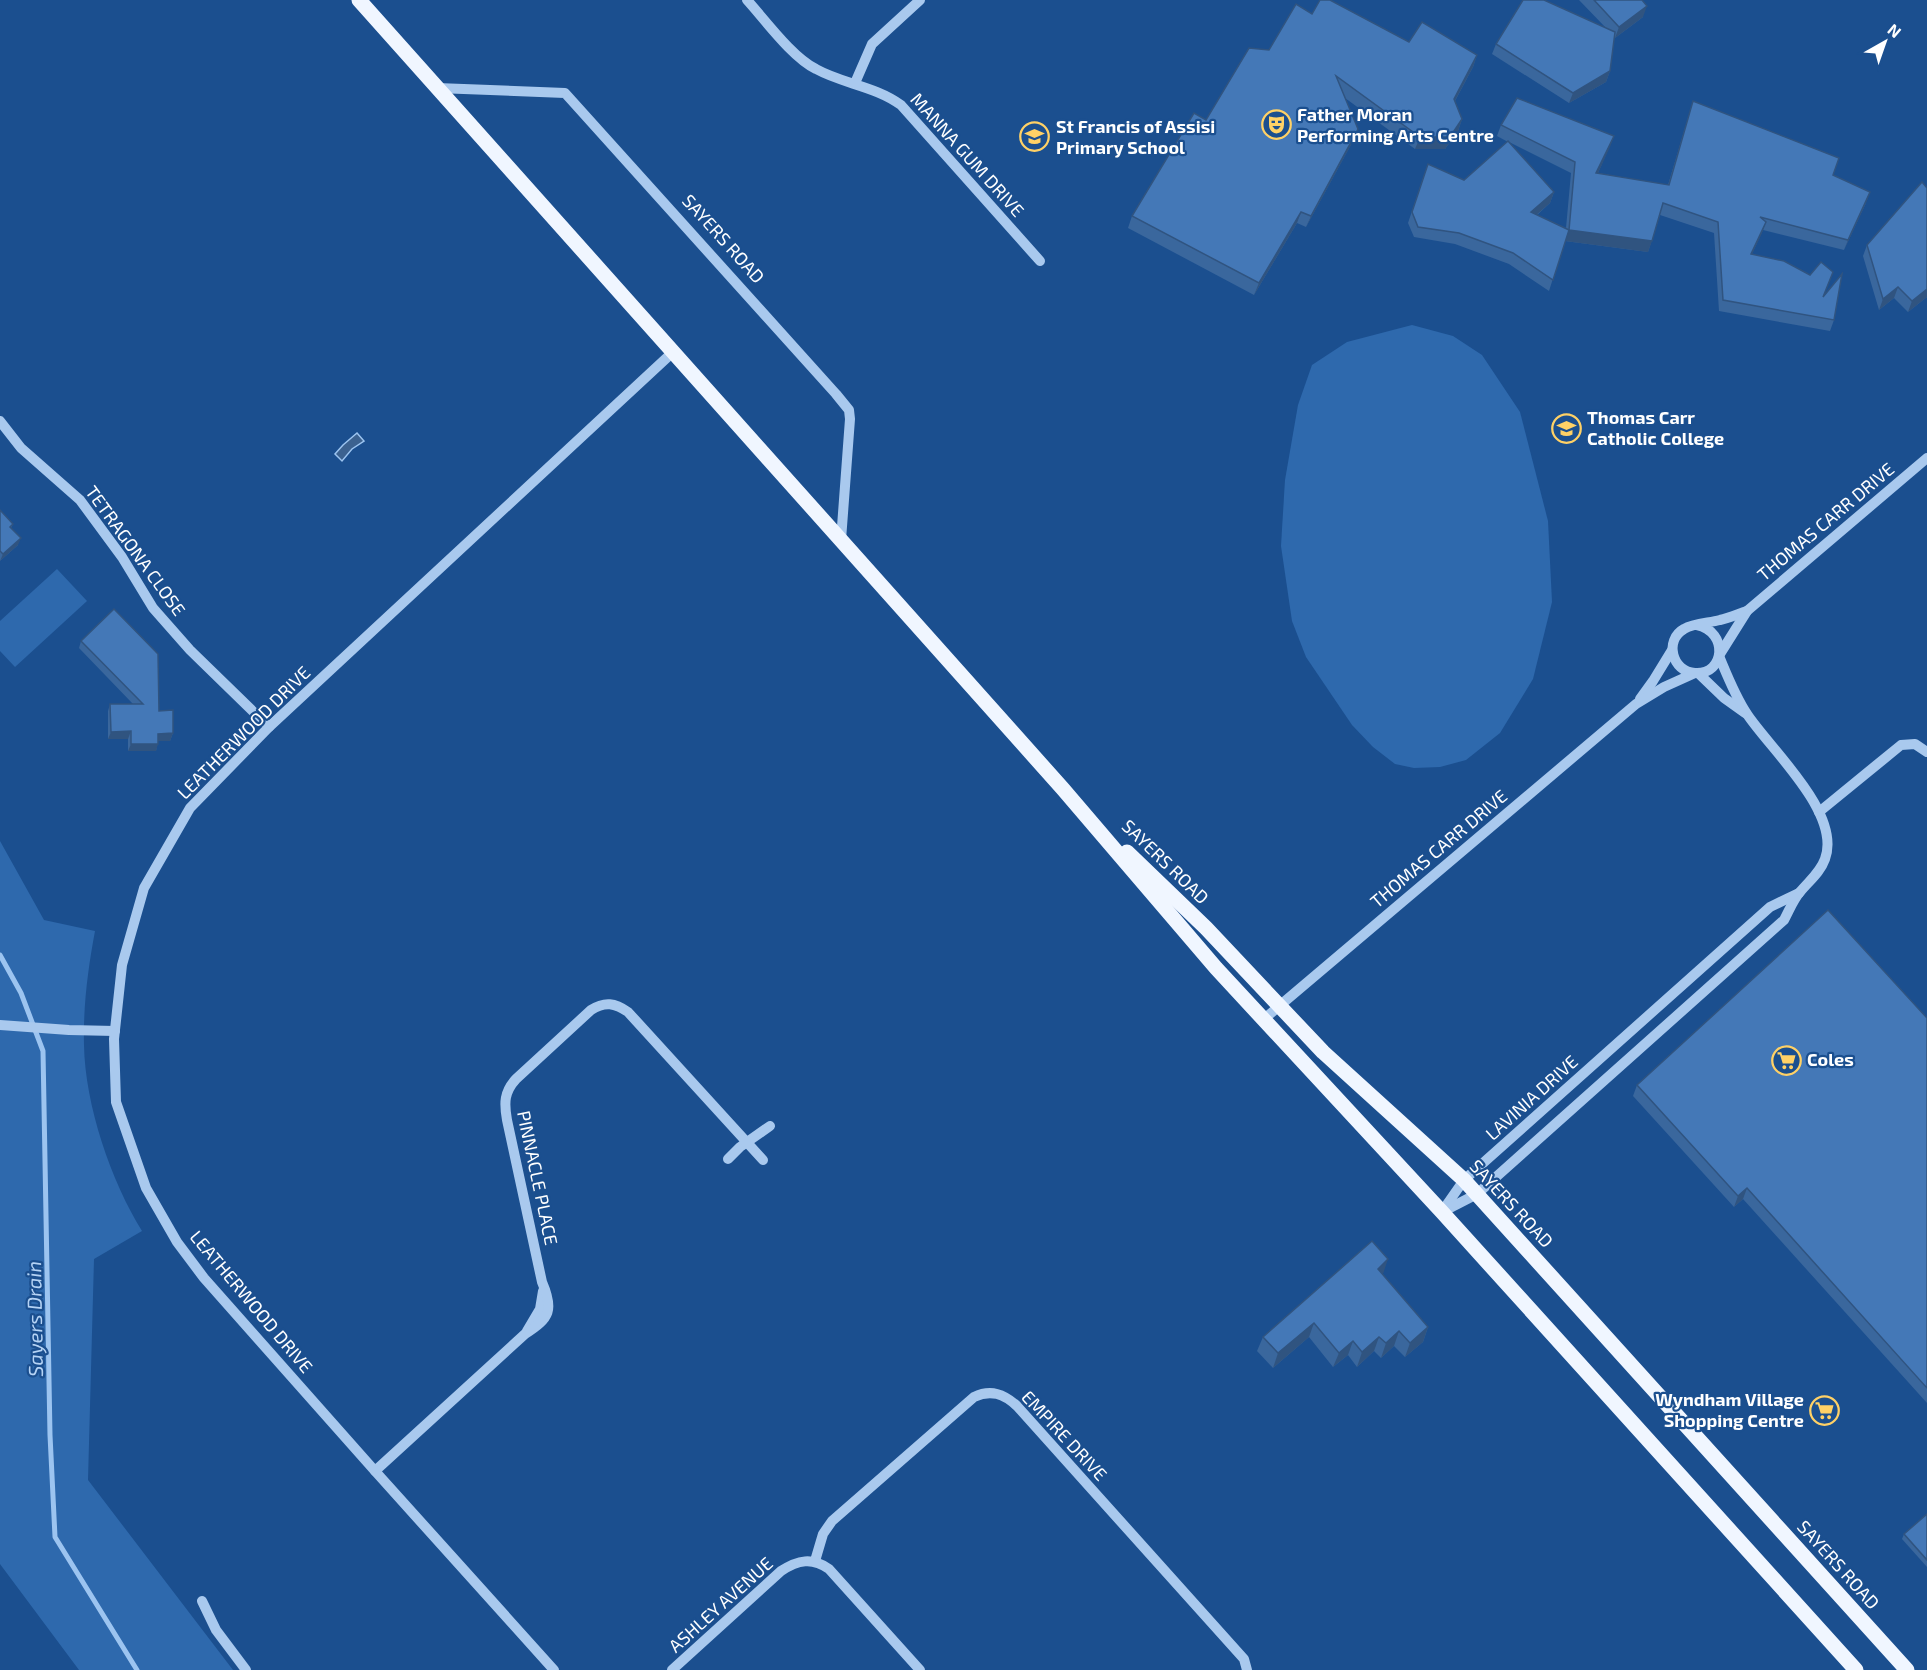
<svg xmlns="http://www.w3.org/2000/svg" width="1927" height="1670" font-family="'Exo 2',sans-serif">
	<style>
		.green { fill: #2e69ad }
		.water { fill: #3c6290; stroke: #9cc4f0; stroke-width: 1.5 }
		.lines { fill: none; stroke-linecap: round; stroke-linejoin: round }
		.stream { stroke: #9cc4f0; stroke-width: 5 }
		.minor { stroke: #a9c9ee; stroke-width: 10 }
		.major { stroke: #f0f6ff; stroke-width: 15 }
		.wall { fill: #3a679d; fill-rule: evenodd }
		.shaded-wall { fill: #305480 }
		.building { fill: #4478b7; stroke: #305480; stroke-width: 1.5 }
		.labels { text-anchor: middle; stroke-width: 4.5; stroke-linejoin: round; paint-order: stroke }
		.poi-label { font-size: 18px; font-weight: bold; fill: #fff; stroke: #1b4f8f; text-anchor: start }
		.street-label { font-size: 18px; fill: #fff; stroke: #1b4f8f }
		.water-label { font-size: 20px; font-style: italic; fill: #b5d3f5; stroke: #1b4f8f }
	</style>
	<rect width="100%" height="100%" fill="#1b4f8f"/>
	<g class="green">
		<path d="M1412,325l41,11 29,19 38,57 28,109 4,81 -19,77 -33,54 -34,27 -26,7 -26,1 -19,-4 -22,-17 -21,-22 -46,-68 -14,-36 -11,-75 4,-66 13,-75 14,-40 35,-23z"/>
		<path d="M57,569l30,32 -72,66 -15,-16v-30z"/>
		<path d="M0,841l44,79 51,11c-7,37 -12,76 -11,114 1,60 27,136 58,186l-48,28 -6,221 145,190h-154l-79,-106z"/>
	</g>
	<path class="water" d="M357,433l7,8 -12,8 -10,12 -7,-7 8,-9z"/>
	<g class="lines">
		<path class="stream" d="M0,955l21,38 22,58 7,384 5,102 82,133"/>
		<g class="minor">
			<path d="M747,0c19,21 45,57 69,69 27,15 59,17 85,36l139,156"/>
			<path d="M855,83l17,-39 48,-44"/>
			<path d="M437,88l128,5 271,301 13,16 1,9 -9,121"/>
			<path d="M0,421l21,27 59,52 42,57 31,51 37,42 79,77"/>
			<path d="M1697,625c32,7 28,50 -2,48 -23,-1 -31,-33 -11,-44 10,-6 25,-6 36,-9 9,-2 18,-6 27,-9"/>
			<path d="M1720,654l27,-43 180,-153"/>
			<path d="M1698,673l26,25 21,15"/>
			<path d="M1640,699l13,-18 19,-31"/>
			<path d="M1819,812l82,-67 14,-1 12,8"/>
			<path d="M1264,1019l372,-315 28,-17 31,-14"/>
			<path d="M0,1025l69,5 46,1"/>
			<path d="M728,1159l12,-12 30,-21"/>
			<path d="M1443,1210l21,-30 306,-273 29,-14"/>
			<path d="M1442,1212l35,-18 307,-274c5,-9 9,-20 16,-28 9,-11 20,-19 25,-33 17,-46 -55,-110 -78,-145 -12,-18 -20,-39 -28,-58"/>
			<path d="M527,1331l13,-22 3,-18"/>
			<path d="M375,1471l150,-137c25,-16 29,-24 17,-52l-35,-162c-3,-17 -3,-28 9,-41l75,-69c14,-9 24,-7 37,2l135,148"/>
			<path d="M815,1561l8,-27 9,-13 142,-124c17,-8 30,-3 43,9l227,253 3,11"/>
			<path d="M202,1601l14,29 30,40"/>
			<path d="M554,1670l-179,-199 -171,-193 -27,-36 -31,-54 -30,-86 -2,-63 8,-74 22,-77 46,-80 79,-81 404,-375"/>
			<path d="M672,1670l109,-99c17,-11 31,-14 48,-2l91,101"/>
		</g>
		<g class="major">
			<path d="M359,0l704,789 153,179 226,244 414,458"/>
			<path d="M1127,852l79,76 117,124 141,128 443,490"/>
		</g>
	</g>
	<g class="wall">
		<path d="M1579,0h63l1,17 -28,21 -1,-1 -4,34 -4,11 -37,21 -77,-49 4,-10 110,-16z"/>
		<path d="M1312,14l97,28 68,13 -4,12 -18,34 7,18 -4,12 -13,18h-30l-70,-51 8,43 -47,86 -9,-4 -43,72 -126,-67 4,-12 74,-96 63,-70z"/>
		<path d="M1693,101l140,74 33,28 -22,47 -81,-20 -11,24 72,41 10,25 -4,11 -111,-20 -5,-78 -54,-18 -12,37 -83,-11 -16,50 -40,-27 -54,-20 -41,-7 -6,-14 16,-48 40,5 44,-38 -11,-6 4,-11 113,11 -16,37 70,12zM1509,142l62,31 -5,55 -29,-13 13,-12 4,-11z"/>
		<path d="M1927,188v109l-19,15 -14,-14 -15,12 -16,-54 4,-11z"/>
		<path d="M0,510l13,14 -2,4 7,17 -18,16z"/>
		<path d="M81,641l78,70 14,22 -3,8h-12l-2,10h-28v-12h-20v-28l2,-7h23l-54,-56z"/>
		<path d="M1927,1018v385l-184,-204 -9,8 -101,-111 4,-11z"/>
		<path d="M1382,1274l46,53 -5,15 -18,15 -11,-11 -13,12 -7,-7 -17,16 -9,-12 -15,12 -24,-30 -36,31 -16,-17 6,-14 120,-63z"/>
		<path d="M1927,1514v53l-25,-28 2,-5z"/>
	</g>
	<g class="shaded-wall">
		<path d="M1647,6l-4,11 -28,21 4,-11z"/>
		<path d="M1477,55l-4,12 -23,43 4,-11z"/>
		<path d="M1610,71l-4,11 -37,21 4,-10z"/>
		<path d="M1462,119l-4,12 -13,18h-30l5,-12z"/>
		<path d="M1358,129l-5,12 -47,86 5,-11z"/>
		<path d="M1614,136l-4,11 -17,37 3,-11z"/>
		<path d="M1554,192l-4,11 -23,20 4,-11z"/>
		<path d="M1870,192l-4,11 -22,47 4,-10z"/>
		<path d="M1301,212l-4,11 -43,72 5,-12z"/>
		<path d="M1766,222l-4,11 -15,32 4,-11z"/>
		<path d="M1569,230l83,11 -4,11 -83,-11z"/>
		<path d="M1898,287l-4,11 -15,12 4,-11z"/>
		<path d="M1927,289v8l-19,15 4,-11z"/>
		<path d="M21,538l-3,7 -18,16 3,-7z"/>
		<path d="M131,731l-3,8h-20l3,-7z"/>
		<path d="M173,733l-3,8h-14l2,-7z"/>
		<path d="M131,744h27l-2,7h-28z"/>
		<path d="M1747,1188l-4,11 -9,8 4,-11z"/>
		<path d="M1388,1259l-5,15 -11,10 6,-15z"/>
		<path d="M1314,1323l-5,14 -36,31 5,-15z"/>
		<path d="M1428,1327l-5,15 -18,15 5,-14z"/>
		<path d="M1399,1331l-5,15 -13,12 5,-15z"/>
		<path d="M1379,1337l-5,14 -17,16 5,-15z"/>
		<path d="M1353,1341l-5,14 -15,12 6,-14z"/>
	</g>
	<g class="building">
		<path d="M1320,0h10l79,42 13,-20 55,33 -23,44 8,20 -12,18h-30l-84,-61 22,53 -47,87 -10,-4 -42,71 -127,-67 62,-103 12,7 43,-72 20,2 27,-46 16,10z"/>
		<path d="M1523,0h21l71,32 -5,39 -37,22 -77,-49z"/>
		<path d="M1594,0h48l5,6 -28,21z"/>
		<path d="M1517,98l97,38 -18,37 73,12 24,-84 146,57 -6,17 37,17 -22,48 -88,-23 6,5 -15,32 33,7 26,14 11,-13 12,10 -10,25 19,-23 -8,46 -111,-20 -5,-78 -55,-19 -11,38 -83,-11 6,-68 -74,-37z"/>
		<path d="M1508,141l46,51 -23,20 38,18 -16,50 -40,-27 -54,-20 -41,-6 -6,-15 16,-48 36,16z"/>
		<path d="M1922,182l5,6v101l-15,12 -14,-14 -15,12 -16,-54z"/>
		<path d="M0,510l13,14 -3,3 11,11 -18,16 -3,-3z"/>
		<path d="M114,609l44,45 1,57 14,-1v23l-15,1v10h-27v-13l-20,1 -1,-28h33l-62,-63z"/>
		<path d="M1828,910l99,108v370l-180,-200 -9,8 -101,-111z"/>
		<path d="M1372,1241l16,18 -10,10 50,58 -18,16 -11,-12 -13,12 -7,-6 -17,15 -9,-11 -14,12 -25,-30 -36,30 -15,-16z"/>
		<path d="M1927,1514v46l-23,-26z"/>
	</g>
	<defs>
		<symbol id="theatre-ring" viewBox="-11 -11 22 22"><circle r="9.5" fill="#1b4f8f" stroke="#ffd166" stroke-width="1.5"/><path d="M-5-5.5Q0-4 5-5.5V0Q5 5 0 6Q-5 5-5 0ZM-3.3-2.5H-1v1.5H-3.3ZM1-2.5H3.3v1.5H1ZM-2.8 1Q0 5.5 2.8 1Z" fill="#ffd166"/></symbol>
		<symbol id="school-ring" viewBox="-11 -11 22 22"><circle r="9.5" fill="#1b4f8f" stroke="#ffd166" stroke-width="1.5"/><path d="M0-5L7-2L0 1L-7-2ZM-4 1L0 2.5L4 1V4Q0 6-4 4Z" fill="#ffd166"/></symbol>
		<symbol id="supermarket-ring" viewBox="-11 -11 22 22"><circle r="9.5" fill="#1b4f8f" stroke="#ffd166" stroke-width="1.5"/><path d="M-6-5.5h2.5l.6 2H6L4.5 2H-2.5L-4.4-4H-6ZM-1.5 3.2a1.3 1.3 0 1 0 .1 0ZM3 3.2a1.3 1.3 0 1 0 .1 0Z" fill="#ffd166"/></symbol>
	</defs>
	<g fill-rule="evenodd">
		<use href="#theatre-ring" x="1260" y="108" width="33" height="33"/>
		<use href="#school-ring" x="1018" y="120" width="33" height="33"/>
		<use href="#school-ring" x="1550" y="412" width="33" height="33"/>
		<use href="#supermarket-ring" x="1770" y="1044" width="33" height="33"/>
		<use href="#supermarket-ring" x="1808" y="1394" width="33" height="33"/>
	</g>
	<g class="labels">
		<g class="poi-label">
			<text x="1297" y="121">Father Moran<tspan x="1297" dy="21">Performing Arts Centre</tspan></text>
			<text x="1056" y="133">St Francis of Assisi<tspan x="1056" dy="21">Primary School</tspan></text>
			<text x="1587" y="424">Thomas Carr<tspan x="1587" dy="21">Catholic College</tspan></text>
			<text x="1807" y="1066">Coles</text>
			<text x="1804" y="1406" text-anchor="end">Wyndham Village<tspan x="1804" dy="21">Shopping Centre</tspan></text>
		</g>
		<g class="street-label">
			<text transform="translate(967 155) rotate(48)" y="6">MANNA GUM DRIVE</text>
			<text transform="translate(723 239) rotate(48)" y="6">SAYERS ROAD</text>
			<text transform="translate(1826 522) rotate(-40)" y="6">THOMAS CARR DRIVE</text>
			<text transform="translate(135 551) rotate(54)" y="6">TETRAGONA CLOSE</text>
			<text transform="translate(244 733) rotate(-45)" y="6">LEATHERWOOD DRIVE</text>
			<text transform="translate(1439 849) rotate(-40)" y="6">THOMAS CARR DRIVE</text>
			<text transform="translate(1165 862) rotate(44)" y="6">SAYERS ROAD</text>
			<text transform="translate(1532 1098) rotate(-42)" y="6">LAVINIA DRIVE</text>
			<text transform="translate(537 1178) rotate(78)" y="6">PINNACLE PLACE</text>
			<text transform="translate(1511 1204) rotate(47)" y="6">SAYERS ROAD</text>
			<text transform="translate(251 1302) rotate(50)" y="6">LEATHERWOOD DRIVE</text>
			<text transform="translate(1064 1436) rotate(47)" y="6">EMPIRE DRIVE</text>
			<text transform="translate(1838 1565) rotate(48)" y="6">SAYERS ROAD</text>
			<text transform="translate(721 1605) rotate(-42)" y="6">ASHLEY AVENUE</text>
		</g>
		<g class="water-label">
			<text transform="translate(35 1319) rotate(-91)" y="7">Sayers Drain</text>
		</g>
	</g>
	<g transform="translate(1885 42) rotate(40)" stroke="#1b4f8f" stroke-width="4.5" paint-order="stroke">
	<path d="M0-4.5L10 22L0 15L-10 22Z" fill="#ffffff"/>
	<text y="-9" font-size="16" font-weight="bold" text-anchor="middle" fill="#ffffff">N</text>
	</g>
</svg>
